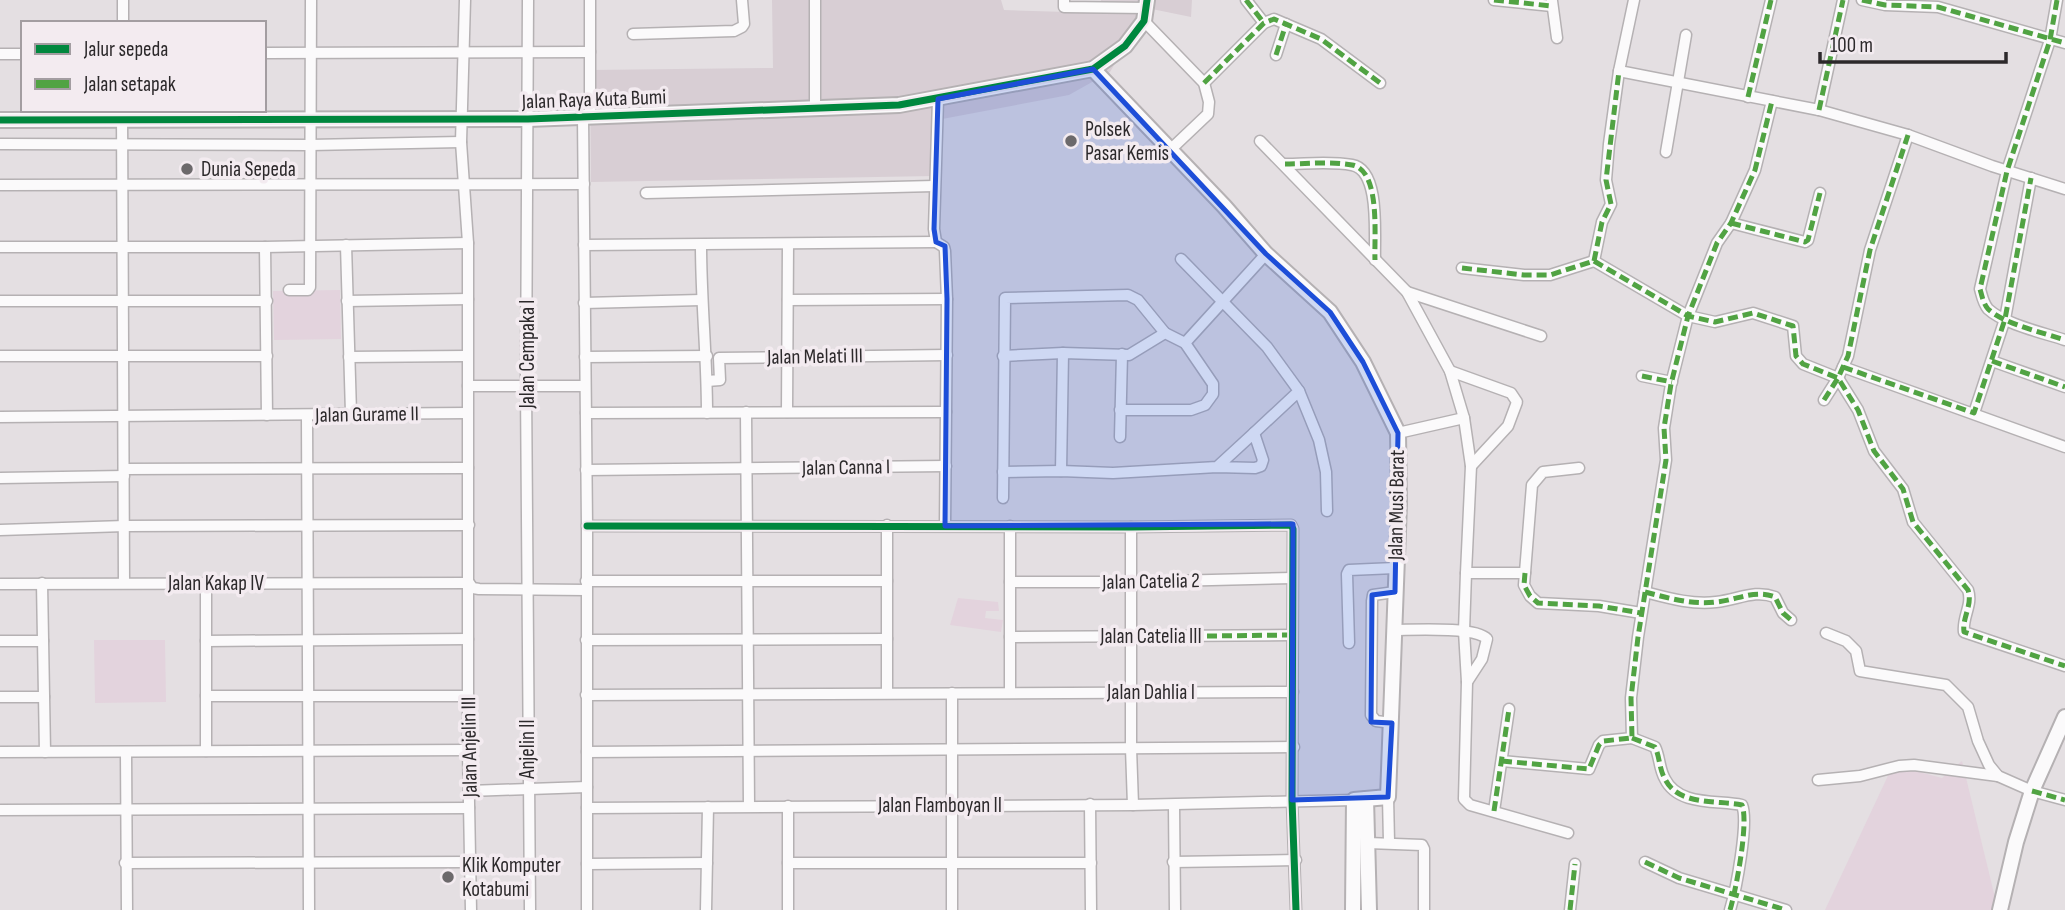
<svg xmlns="http://www.w3.org/2000/svg" width="2065" height="910" font-family="'Sofia Sans Condensed',sans-serif">
	<style>
		.built { fill: #d8ced4 }
		.green { fill: #e3d3dd }
		.lines { fill: none; stroke-linecap: round; stroke-linejoin: round }
		.street-casing { stroke: #b5b1b3; stroke-width: 13 }
		.secondary-casing { stroke: #b5b1b3; stroke-width: 18 }
		.street { stroke: #fbfafb; stroke-width: 10 }
		.secondary { stroke: #fbfafb; stroke-width: 14 }
		.quiet { stroke: #51a343; stroke-width: 5; stroke-dasharray: 10 5; stroke-linecap: butt }
		.cycleway-casing { stroke: #f3ebf0; stroke-width: 11 }
		.cycleway { stroke: #00873e; stroke-width: 7 }
		.marked { fill: #1d4ed8; fill-opacity: 0.2; stroke: #1d4ed8; stroke-width: 5; stroke-linejoin: round }
		.poi-dot { fill: #6c696b; stroke: #f3ebf0; stroke-width: 2.5 }
		.labels { text-anchor: middle; stroke-width: 7; stroke-linejoin: round; paint-order: stroke }
		.street-label { font-size: 21px; fill: #2c292b; stroke: #f3ebf0 }
		.poi-label { font-size: 21px; fill: #2c292b; stroke: #f3ebf0; text-anchor: start }
	</style>
	<rect width="100%" height="100%" fill="#e4dfe2"/>
	<path class="built" d="M772,0h229l3,10 96,3 1,-13h91l-1,17 -44,-9 -37,64 -41,23 -132,25 -3,56 -343,6 -1,-112 183,-2z"/>
	<g class="green">
		<path d="M340,290l1,49 -67,1 -1,-49z"/>
		<path d="M958,598l40,4 1,9h-13l-1,7 18,2 -2,12 -51,-7z"/>
		<path d="M94,640h71l1,62 -71,1z"/>
		<path d="M1962,761l36,149h-173l68,-145 49,13z"/>
	</g>
	<g class="lines">
		<defs>
			<g id="street">
				<path d="M465,0l-4,142 7,101v507l3,160"/>
				<path d="M528,0l-2,386 4,524"/>
				<path d="M590,0v117"/>
				<path d="M815,0v109"/>
				<path d="M1064,0v7l83,1"/>
				<path d="M1246,0l18,23"/>
				<path d="M1494,0l58,6"/>
				<path d="M1862,0l23,5 53,2 127,36"/>
				<path d="M2057,0l-7,40 -43,131 -27,118c2,7 3,14 8,20 16,15 56,24 77,31"/>
				<path d="M1552,1l5,37"/>
				<path d="M1144,21l60,62 5,19 -1,12 -39,37"/>
				<path d="M123,23v-23"/>
				<path d="M633,34l101,-3 8,-4 2,-3 -2,-24"/>
				<path d="M264,53l326,-1"/>
				<path d="M0,54h23"/>
				<path d="M1276,55l10,-31"/>
				<path d="M1619,71l200,39 89,25 84,31 73,23"/>
				<path d="M1204,83l60,-60 10,-4 47,20 59,44"/>
				<path d="M1748,97l23,-97"/>
				<path d="M938,99l-4,130 2,13 8,5 1,4 2,48 -2,227"/>
				<path d="M122,110l2,473"/>
				<path d="M1819,110l24,-110"/>
				<path d="M583,117l4,409v384"/>
				<path d="M1260,141l147,151 43,79 14,47 7,48 -5,107"/>
				<path d="M0,144l310,1 151,-3"/>
				<path d="M1666,152l20,-117"/>
				<path d="M1285,164c21,0 46,-3 67,1 29,5 22,72 23,95"/>
				<path d="M0,185l584,-1"/>
				<path d="M646,193l288,-7"/>
				<path d="M1731,223l74,19 3,-2 12,-47"/>
				<path d="M346,245l5,168"/>
				<path d="M584,245l352,-3"/>
				<path d="M701,245c0,56 6,111 6,168"/>
				<path d="M0,247h265l203,-4"/>
				<path d="M265,247l2,168"/>
				<path d="M1181,259l86,88 32,44 -45,42"/>
				<path d="M1594,261l94,55 27,6 38,-9 40,13 3,30 7,8 35,14 20,32 16,41 29,38 10,33 55,68c5,15 -6,27 -4,42l101,34"/>
				<path d="M1594,261l8,-39 9,-18 -5,-24 3,-36 10,-73 15,-71"/>
				<path d="M1462,268l62,7h26l44,-14"/>
				<path d="M289,290h19l2,-3 1,-287"/>
				<path d="M1407,292l134,44"/>
				<path d="M788,300l159,-1"/>
				<path d="M0,301h267"/>
				<path d="M347,301l121,-2"/>
				<path d="M584,303l117,-3"/>
				<path d="M1185,343l81,-89"/>
				<path d="M0,356h267"/>
				<path d="M1003,356l60,-3 66,2 36,-22 20,10 28,41v10l-8,11 -14,5h-71"/>
				<path d="M349,357l117,-1"/>
				<path d="M585,357l122,-1"/>
				<path d="M1992,361l73,26"/>
				<path d="M1843,367l222,80"/>
				<path d="M1450,371l61,22 6,9 -9,24 -37,40"/>
				<path d="M1642,376l30,6"/>
				<path d="M707,381l13,-1 -1,-22 228,-3"/>
				<path d="M468,386h117"/>
				<path d="M1299,391l20,49 7,32 1,39"/>
				<path d="M1824,400l14,-22 10,-22 22,-106 38,-115"/>
				<path d="M746,412l3,394"/>
				<path d="M787,412l1,-168"/>
				<path d="M586,413l360,-1"/>
				<path d="M1974,413l31,-94 26,-141"/>
				<path d="M307,415l2,495"/>
				<path d="M0,417l467,-4"/>
				<path d="M1398,433l66,-15"/>
				<path d="M1120,437l2,-83"/>
				<path d="M1579,468l-36,4 -11,13 -8,100 6,11 8,7 61,3 42,7"/>
				<path d="M124,469l344,-1"/>
				<path d="M586,470l360,-4"/>
				<path d="M1061,471l2,-118"/>
				<path d="M1003,472l58,-1 52,2 104,-6 38,1 6,-2 2,-6 -9,-27 -37,34"/>
				<path d="M0,478l124,-2"/>
				<path d="M1003,498l2,-200 123,-3 10,5 27,33"/>
				<path d="M887,525v168"/>
				<path d="M587,526l544,1 160,-2 2,4 -1,271 4,110"/>
				<path d="M1010,526v166"/>
				<path d="M1131,527v221l2,57"/>
				<path d="M0,530l125,-4 344,-1"/>
				<path d="M1525,573h-59l-2,58 3,51 -3,117 6,6 98,28"/>
				<path d="M586,581h301"/>
				<path d="M206,582v169"/>
				<path d="M1010,582h121l161,-4"/>
				<path d="M42,583l3,169"/>
				<path d="M469,583l4,5 6,1 107,1"/>
				<path d="M0,584l469,-1"/>
				<path d="M1645,592c23,6 47,13 71,10 22,-2 38,-13 59,-5l8,16 8,7"/>
				<path d="M1394,630c19,0 81,-4 93,9l-5,20 -15,23"/>
				<path d="M1826,633l20,8 10,10 4,20 86,14 22,22 10,34 11,24 9,11 34,15 33,9"/>
				<path d="M1010,637l281,-2"/>
				<path d="M586,640l301,-1"/>
				<path d="M0,641h43"/>
				<path d="M206,641l262,-2"/>
				<path d="M1349,643l-2,-69 2,-4 46,-2"/>
				<path d="M586,695l707,-3"/>
				<path d="M206,696h262"/>
				<path d="M0,697h44"/>
				<path d="M1392,723l-16,-2 -5,-6 1,-114 1,-6 22,-3"/>
				<path d="M1632,738l23,9c5,10 4,22 10,32 13,27 52,21 77,26 7,17 -6,85 -12,105"/>
				<path d="M0,752l468,-2"/>
				<path d="M126,752l1,158"/>
				<path d="M587,752l707,-5"/>
				<path d="M1502,761l87,8 10,-24 4,-4 29,-3 -1,-40 7,-61 28,-177 -2,-32 7,-44 17,-68 29,-73 14,-20 24,-53 17,-69"/>
				<path d="M1818,780l42,-4 39,-10 15,-1 84,11"/>
				<path d="M469,791l118,-4"/>
				<path d="M1388,797l1,45"/>
				<path d="M1090,804l1,106"/>
				<path d="M1174,805l1,105"/>
				<path d="M788,806v104"/>
				<path d="M587,808l546,-3 221,-5"/>
				<path d="M0,810l469,-2"/>
				<path d="M1494,811l15,-102"/>
				<path d="M1368,843l54,2 2,4v61"/>
				<path d="M1173,862l123,-2"/>
				<path d="M1645,862l34,16 107,32"/>
				<path d="M125,863l346,-1"/>
				<path d="M788,863h303"/>
				<path d="M587,864l120,-1"/>
				<path d="M706,910l2,-103"/>
				<path d="M952,910v-217"/>
				<path d="M1570,910l5,-46"/>
			</g>
			<g id="secondary">
				<path d="M1093,69l131,137 42,48 64,58 33,50 35,71 1,71 -11,293 -34,3 -1,110"/>
				<path d="M0,120l528,-1 371,-14 194,-36 32,-23 19,-25 3,-21"/>
				<path d="M1366,799l3,111"/>
				<path d="M2000,910l16,-68 16,-51 33,-74"/>
			</g>
		</defs>
		<use href="#street" class="street-casing"/>
		<use href="#secondary" class="secondary-casing"/>
		<use href="#street" class="street"/>
		<use href="#secondary" class="secondary"/>
		<g class="quiet">
			<path d="M1246,0l18,23"/>
			<path d="M1494,0l58,6"/>
			<path d="M1862,0l23,5 53,2 127,36"/>
			<path d="M2057,0l-7,40 -43,131 -27,118c2,7 3,14 8,20 16,15 56,24 77,31"/>
			<path d="M1276,55l10,-31"/>
			<path d="M1204,83l60,-60 10,-4 47,20 59,44"/>
			<path d="M1748,97l23,-97"/>
			<path d="M1819,110l24,-110"/>
			<path d="M1285,164c21,0 46,-3 67,1 29,5 22,72 23,95"/>
			<path d="M1731,223l74,19 3,-2 12,-47"/>
			<path d="M1594,261l94,55 27,6 38,-9 40,13 3,30 7,8 35,14 20,32 16,41 29,38 10,33 55,68c5,15 -6,27 -4,42l101,34"/>
			<path d="M1594,261l8,-39 9,-18 -5,-24 13,-109"/>
			<path d="M1462,268l62,7h26l44,-14"/>
			<path d="M1992,361l73,26"/>
			<path d="M1843,367l131,46 31,-94 26,-141"/>
			<path d="M1642,376l30,6"/>
			<path d="M1824,400l14,-22 10,-22 22,-106 38,-115"/>
			<path d="M1525,573l-1,12 6,11 8,7 61,3 42,7"/>
			<path d="M1645,592c23,6 47,13 71,10 22,-2 38,-13 59,-5l8,16 8,7"/>
			<path d="M1132,637l159,-2"/>
			<path d="M1632,738l23,9c5,10 4,22 10,32 13,27 52,21 77,26 7,17 -6,85 -12,105"/>
			<path d="M1502,761l87,8 10,-24 4,-4 29,-3 -1,-40 7,-61 28,-177 -2,-32 7,-44 17,-68 29,-73 14,-20 24,-53 17,-69"/>
			<path d="M2032,791l33,9"/>
			<path d="M1494,811l15,-102"/>
			<path d="M1645,862l34,16 107,32"/>
			<path d="M1570,910l5,-46"/>
		</g>
		<defs>
			<g id="cycleway">
				<path d="M0,120l528,-1 371,-14 194,-36 32,-23 19,-25 3,-21"/>
				<path d="M587,526l544,1 160,-2 2,4 -1,271 4,110"/>
			</g>
		</defs>
		<use href="#cycleway" class="cycleway-casing"/>
		<use href="#cycleway" class="cycleway"/>
	</g>
	<path class="marked" d="M1093,69l173,185 64,58 33,50 35,71 -3,159 -23,3 -1,127 21,1 -4,74 -96,3 1,-276 -348,2 2,-227 -2,-53 -9,-4 -2,-13 4,-130z"/>
	<g class="poi-dot">
		<circle cx="1071" cy="141" r="7"/>
		<circle cx="187" cy="169" r="7"/>
		<circle cx="448" cy="877" r="7"/>
	</g>
	<g class="labels">
		<g class="street-label">
			<text transform="translate(594 99) rotate(-2)" y="7">Jalan Raya Kuta Bumi</text>
			<text transform="translate(527 354) rotate(-90)" y="7">Jalan Cempaka I</text>
			<text transform="translate(815 356) rotate(-1)" y="7">Jalan Melati III</text>
			<text transform="translate(367 414) rotate(-1)" y="7">Jalan Gurame II</text>
			<text transform="translate(846 467) rotate(-1)" y="7">Jalan Canna I</text>
			<text transform="translate(1396 505) rotate(-89)" y="7">Jalan Musi Barat</text>
			<text transform="translate(1151 581) rotate(-1)" y="7">Jalan Catelia 2</text>
			<text x="216" y="590">Jalan Kakap IV</text>
			<text x="1151" y="643">Jalan Catelia III</text>
			<text x="1151" y="699">Jalan Dahlia I</text>
			<text transform="translate(469 747) rotate(-91)" y="7">Jalan Anjelin III</text>
			<text transform="translate(527 749) rotate(-90)" y="7">Anjelin II</text>
			<text x="940" y="812">Jalan Flamboyan II</text>
		</g>
		<g class="poi-label">
			<text x="1085" y="136">Polsek<tspan x="1085" dy="24">Pasar Kemis</tspan></text>
			<text x="201" y="176">Dunia Sepeda</text>
			<text x="462" y="872">Klik Komputer<tspan x="462" dy="24">Kotabumi</tspan></text>
		</g>
	</g>
	<rect x="21" y="21" width="245" height="91" fill="#f3ebf0" stroke="#a39da1" stroke-width="2"/>
	<rect x="35" y="44" width="35" height="10" fill="#00873e" stroke="#a39da1" stroke-width="2"/>
	<text x="84" y="56" font-size="21" fill="#2c292b">Jalur sepeda</text>
	<rect x="35" y="79" width="35" height="10" fill="#51a343" stroke="#a39da1" stroke-width="2"/>
	<text x="84" y="91" font-size="21" fill="#2c292b">Jalan setapak</text>
	<path d="M1820 52v10h186v-10" fill="none" stroke="#2c292b" stroke-width="3.5"/>
	<text x="1830" y="52" font-size="21" fill="#2c292b" stroke="#f3ebf0" stroke-width="5" paint-order="stroke">100 m</text>
</svg>
